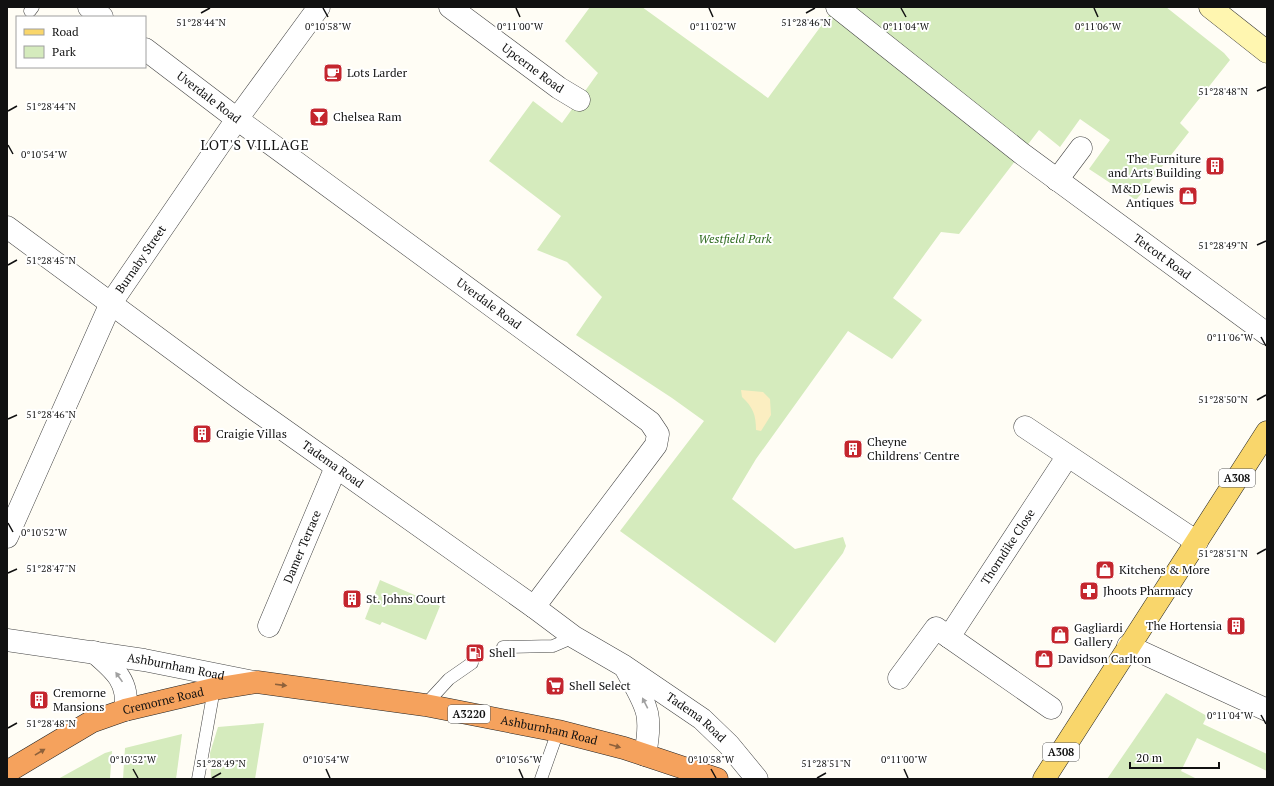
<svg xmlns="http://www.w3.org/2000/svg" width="1274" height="786" font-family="'PT Serif',serif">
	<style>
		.green { fill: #d5ebbd }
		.sand { fill: #fbeec1 }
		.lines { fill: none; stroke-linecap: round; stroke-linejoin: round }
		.lane-casing { stroke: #444; stroke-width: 13 }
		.street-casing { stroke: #444; stroke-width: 23 }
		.secondary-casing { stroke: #333; stroke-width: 23 }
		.primary-casing { stroke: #222; stroke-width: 23 }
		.highway-casing { stroke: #222; stroke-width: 23 }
		.lane { stroke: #fff; stroke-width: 12 }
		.street { stroke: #fff; stroke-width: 22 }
		.secondary { stroke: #fff6b0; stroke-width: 22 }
		.primary { stroke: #f9d66b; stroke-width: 22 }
		.highway { stroke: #f5a25d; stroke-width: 22 }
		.oneway { fill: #a0a0a0 }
		.oneway2 { fill: #8e613b }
		.ticks { fill: none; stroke: #111; stroke-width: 1.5 }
		.labels { text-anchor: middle; stroke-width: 4; stroke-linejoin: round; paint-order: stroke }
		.shield { fill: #fff; stroke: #585858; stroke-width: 1 }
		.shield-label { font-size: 11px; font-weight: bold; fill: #111 }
		.street-label { font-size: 12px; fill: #111; stroke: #fff }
		.poi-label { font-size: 12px; fill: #111; stroke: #fff; text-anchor: start }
		.park-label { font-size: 12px; font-style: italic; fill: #2f6b1f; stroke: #fff }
		.quarter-label { font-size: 14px; letter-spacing: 1px; fill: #111; stroke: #fff }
		.ticks-label { font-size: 10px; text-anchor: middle; fill: #111; stroke: #fff; stroke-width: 4; stroke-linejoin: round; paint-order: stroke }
	</style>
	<rect width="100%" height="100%" fill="#fffdf5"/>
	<g class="green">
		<path d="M590,7h52l126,91 67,-91h331l58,46 6,7 -50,63 9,9 -53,68 -47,-31 21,-29 -30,-21 -20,28 -21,-17 -80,104 -18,-2 -48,66 29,22 -30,39 -44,-28 -92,128 -24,40 63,50 48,-12 3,9 -3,7 -68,90 -155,-112 84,-110 -32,-23 -96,-63 26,-38 -35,-35 -30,-12 24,-34 -72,-55 44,-60 29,22 36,-50 -33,-32z"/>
		<path d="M380,580l60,26 -14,34 -44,-18 -2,3 -15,-6z"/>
		<path d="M1166,693l41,23 -4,8 64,30v17l-70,-33 -16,33 16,8h-90z"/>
		<path d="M264,723l-9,56h-44l-1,-26 8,-26z"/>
		<path d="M182,734l-6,45h-53l2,-31z"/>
		<path d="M112,751l-2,28h-52l47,-26z"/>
	</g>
	<path class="sand" d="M741,390l22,2 7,7 1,16 -10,16 -5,-1c0,-15 -3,-23 -14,-33z"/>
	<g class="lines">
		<defs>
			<g id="lane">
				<path d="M30,11l3,-4"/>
				<path d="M503,647l50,-1 21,-9"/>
				<path d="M425,705l24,-26 23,-16"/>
				<path d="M198,779l16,-90"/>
				<path d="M541,779l17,-48"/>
			</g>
			<g id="street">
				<path d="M89,7l13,10"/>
				<path id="s1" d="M450,7l109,81 20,12"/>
				<path id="s2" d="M837,7l184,146 246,181"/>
				<path id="s3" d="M145,49l92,70 413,303 8,12 -2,11 -122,162"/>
				<path d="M1057,180l24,-32"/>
				<path id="s4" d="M7,227l232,171 295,209 40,30 50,29 78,53 27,26 28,34"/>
				<path d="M1025,427l172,115"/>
				<path id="s5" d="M7,537l104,-234 126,-184 82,-112"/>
				<path id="s6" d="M269,626l67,-159"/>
				<path id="s7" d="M7,640l137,20 110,22"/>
				<path d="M1128,646l139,64"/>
				<path d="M94,652c20,17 36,30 31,58"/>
				<path d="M627,671c20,36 26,42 18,84"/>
				<path d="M899,678l37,-50 13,9"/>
				<path id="s8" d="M1051,708l-102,-71 118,-180"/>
			</g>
			<path id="secondary" d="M1210,7l57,45"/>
			<path id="primary" d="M1044,779l223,-347"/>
			<g id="highway">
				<path id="s9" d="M7,772l84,-50 34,-12 89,-21 43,-7 168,23 133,26 66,17 93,31"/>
			</g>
		</defs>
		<use href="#lane" class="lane-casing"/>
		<use href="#street" class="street-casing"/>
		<use href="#secondary" class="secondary-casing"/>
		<use href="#primary" class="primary-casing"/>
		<use href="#highway" class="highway-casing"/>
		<use href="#lane" class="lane"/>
		<use href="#street" class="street"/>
		<use href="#secondary" class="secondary"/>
		<use href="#primary" class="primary"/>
		<use href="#highway" class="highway"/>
	</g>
	<defs><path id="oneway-solid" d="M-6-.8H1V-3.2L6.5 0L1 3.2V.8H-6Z"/></defs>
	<g class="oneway">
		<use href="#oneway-solid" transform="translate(119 677) rotate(-125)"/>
		<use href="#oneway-solid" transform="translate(645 703) rotate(-117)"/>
	</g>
	<g class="oneway2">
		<use href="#oneway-solid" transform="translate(281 685) rotate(7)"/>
		<use href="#oneway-solid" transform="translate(615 746) rotate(16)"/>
		<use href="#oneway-solid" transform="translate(40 752) rotate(-31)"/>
	</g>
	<path class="ticks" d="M323,8l5,9M516,8l4,9M709,8l4,9M901,8l5,9M1094,8l4,9M201,13l9,-5M806,13l9,-5M1257,91l9,-4M8,111l9,-5M8,145l5,9M1257,245l9,-4M8,265l9,-5M1261,337l5,9M1257,400l9,-5M8,419l9,-4M8,523l5,9M1257,554l9,-5M8,573l9,-4M1261,715l5,9M8,728l9,-5M133,769l5,9M326,769l4,9M519,769l4,9M711,769l5,9M904,769l4,9M212,778l9,-5M817,778l9,-5"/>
	<defs>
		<symbol id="cafe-square" viewBox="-11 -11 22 22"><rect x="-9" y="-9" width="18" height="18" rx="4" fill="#c4262e" stroke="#fff"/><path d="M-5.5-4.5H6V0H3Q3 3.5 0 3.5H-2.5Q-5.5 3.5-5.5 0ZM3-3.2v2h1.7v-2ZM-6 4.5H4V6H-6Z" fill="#fff"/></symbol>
		<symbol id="bar-square" viewBox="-11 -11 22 22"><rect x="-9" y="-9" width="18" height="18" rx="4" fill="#c4262e" stroke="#fff"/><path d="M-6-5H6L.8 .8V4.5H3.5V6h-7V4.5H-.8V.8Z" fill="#fff"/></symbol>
		<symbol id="building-square" viewBox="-11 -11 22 22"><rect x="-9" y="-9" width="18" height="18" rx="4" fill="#c4262e" stroke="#fff"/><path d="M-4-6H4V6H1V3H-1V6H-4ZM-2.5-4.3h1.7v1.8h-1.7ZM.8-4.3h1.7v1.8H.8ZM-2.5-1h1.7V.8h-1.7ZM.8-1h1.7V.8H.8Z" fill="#fff"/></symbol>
		<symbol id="shop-square" viewBox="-11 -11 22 22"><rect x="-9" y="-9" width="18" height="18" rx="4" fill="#c4262e" stroke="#fff"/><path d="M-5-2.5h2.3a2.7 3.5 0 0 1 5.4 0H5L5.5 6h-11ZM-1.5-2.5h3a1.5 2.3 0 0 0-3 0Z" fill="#fff"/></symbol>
		<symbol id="pharmacy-square" viewBox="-11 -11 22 22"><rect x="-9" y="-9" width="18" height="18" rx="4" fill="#c4262e" stroke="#fff"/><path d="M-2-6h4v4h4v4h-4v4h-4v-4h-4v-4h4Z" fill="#fff"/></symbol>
		<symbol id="fuel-square" viewBox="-11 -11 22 22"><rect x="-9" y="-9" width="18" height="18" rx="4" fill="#c4262e" stroke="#fff"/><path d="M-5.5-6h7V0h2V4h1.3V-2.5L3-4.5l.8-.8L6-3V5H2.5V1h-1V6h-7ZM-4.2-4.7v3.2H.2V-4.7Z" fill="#fff"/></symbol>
		<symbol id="supermarket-square" viewBox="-11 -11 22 22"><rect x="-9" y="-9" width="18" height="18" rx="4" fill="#c4262e" stroke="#fff"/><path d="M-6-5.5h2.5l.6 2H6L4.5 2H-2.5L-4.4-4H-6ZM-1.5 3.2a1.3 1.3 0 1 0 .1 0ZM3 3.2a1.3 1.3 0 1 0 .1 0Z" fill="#fff"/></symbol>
	</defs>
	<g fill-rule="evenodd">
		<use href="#cafe-square" x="322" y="62" width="22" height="22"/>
		<use href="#bar-square" x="308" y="106" width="22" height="22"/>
		<use href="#building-square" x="1204" y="155" width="22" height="22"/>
		<use href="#shop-square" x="1177" y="185" width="22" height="22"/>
		<use href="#building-square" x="191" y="423" width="22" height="22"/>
		<use href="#building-square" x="842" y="438" width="22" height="22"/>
		<use href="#shop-square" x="1094" y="559" width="22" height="22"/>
		<use href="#pharmacy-square" x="1078" y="580" width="22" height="22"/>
		<use href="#building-square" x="341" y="588" width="22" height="22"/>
		<use href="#building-square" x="1225" y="615" width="22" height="22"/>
		<use href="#shop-square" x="1049" y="624" width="22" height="22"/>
		<use href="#fuel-square" x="464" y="642" width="22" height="22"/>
		<use href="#shop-square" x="1033" y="648" width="22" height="22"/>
		<use href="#supermarket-square" x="544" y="675" width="22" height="22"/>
		<use href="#building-square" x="28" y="689" width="22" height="22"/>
	</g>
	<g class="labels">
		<g class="shield">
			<rect x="1219" y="469" width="36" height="18" rx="3"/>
			<rect x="448" y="705" width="42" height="18" rx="3"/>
			<rect x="1043" y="743" width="36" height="18" rx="3"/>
		</g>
		<g class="shield-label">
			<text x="1237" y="482">A308</text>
			<text x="469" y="718">A3220</text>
			<text x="1061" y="756">A308</text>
		</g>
		<g class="street-label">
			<text dy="4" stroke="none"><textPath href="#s1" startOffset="103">Upcerne Road</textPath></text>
			<text dy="4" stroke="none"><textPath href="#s3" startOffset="80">Uverdale Road</textPath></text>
			<text dy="4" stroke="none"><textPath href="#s2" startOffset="410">Tetcott Road</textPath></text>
			<text dy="4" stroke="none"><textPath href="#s5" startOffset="309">Burnaby Street</textPath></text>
			<text dy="4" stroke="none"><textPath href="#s3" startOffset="428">Uverdale Road</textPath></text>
			<text dy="4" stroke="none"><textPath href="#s4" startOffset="403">Tadema Road</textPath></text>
			<text dy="4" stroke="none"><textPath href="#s6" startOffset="86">Damer Terrace</textPath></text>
			<text dy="4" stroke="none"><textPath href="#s8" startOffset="232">Thorndike Close</textPath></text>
			<text dy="4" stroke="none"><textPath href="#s7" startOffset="171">Ashburnham Road</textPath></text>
			<text dy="4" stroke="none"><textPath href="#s9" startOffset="173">Cremorne Road</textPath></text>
			<text dy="4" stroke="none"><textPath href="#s4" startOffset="846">Tadema Road</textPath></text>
			<text dy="4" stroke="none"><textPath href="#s9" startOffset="565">Ashburnham Road</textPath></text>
		</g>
		<g class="poi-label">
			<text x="347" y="77">Lots Larder</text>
			<text x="333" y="121">Chelsea Ram</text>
			<text x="1201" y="163" text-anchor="end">The Furniture<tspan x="1201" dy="14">and Arts Building</tspan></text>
			<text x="1174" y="193" text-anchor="end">M&amp;D Lewis<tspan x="1174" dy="14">Antiques</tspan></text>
			<text x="216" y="438">Craigie Villas</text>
			<text x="867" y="446">Cheyne<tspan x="867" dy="14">Childrens' Centre</tspan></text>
			<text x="1119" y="574">Kitchens &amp; More</text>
			<text x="1103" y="595">Jhoots Pharmacy</text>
			<text x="366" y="603">St. Johns Court</text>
			<text x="1222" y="630" text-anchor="end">The Hortensia</text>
			<text x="1074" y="632">Gagliardi<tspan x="1074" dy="14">Gallery</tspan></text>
			<text x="489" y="657">Shell</text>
			<text x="1058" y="663">Davidson Carlton</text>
			<text x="569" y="690">Shell Select</text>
			<text x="53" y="697">Cremorne<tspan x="53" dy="14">Mansions</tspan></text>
		</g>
		<g class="park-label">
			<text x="735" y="243">Westfield Park</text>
		</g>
		<g class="quarter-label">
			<text x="255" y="150">LOT'S VILLAGE</text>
		</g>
	</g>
	<g class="ticks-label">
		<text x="201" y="26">51°28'44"N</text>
		<text x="806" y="26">51°28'46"N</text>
		<text x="328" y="30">0°10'58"W</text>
		<text x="520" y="30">0°11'00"W</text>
		<text x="713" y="30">0°11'02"W</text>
		<text x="906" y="30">0°11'04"W</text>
		<text x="1098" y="30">0°11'06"W</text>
		<text x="1223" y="95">51°28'48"N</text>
		<text x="51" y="110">51°28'44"N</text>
		<text x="44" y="158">0°10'54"W</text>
		<text x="1223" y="249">51°28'49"N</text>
		<text x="51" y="264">51°28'45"N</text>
		<text x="1230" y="341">0°11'06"W</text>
		<text x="1223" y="403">51°28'50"N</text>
		<text x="51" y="418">51°28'46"N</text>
		<text x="44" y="536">0°10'52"W</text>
		<text x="1223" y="557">51°28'51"N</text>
		<text x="51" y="572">51°28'47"N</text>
		<text x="1230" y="719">0°11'04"W</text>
		<text x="51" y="727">51°28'48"N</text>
		<text x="133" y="763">0°10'52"W</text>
		<text x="326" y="763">0°10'54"W</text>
		<text x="519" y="763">0°10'56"W</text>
		<text x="711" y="763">0°10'58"W</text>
		<text x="904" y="763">0°11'00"W</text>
		<text x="221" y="767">51°28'49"N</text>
		<text x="826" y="767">51°28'51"N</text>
	</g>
	<rect width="1274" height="786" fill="none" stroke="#111111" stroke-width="16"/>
	<rect x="16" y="16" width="130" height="52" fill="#ffffff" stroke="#a0a0a0"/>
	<rect x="24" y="29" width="20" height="6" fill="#f9d66b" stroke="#a0a0a0"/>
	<text x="52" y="36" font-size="12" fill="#111111">Road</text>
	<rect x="24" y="46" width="20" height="12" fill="#d5ebbd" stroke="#a0a0a0"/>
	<text x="52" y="56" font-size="12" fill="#111111">Park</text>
	<path d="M1130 762v6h89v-6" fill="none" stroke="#111111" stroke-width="2"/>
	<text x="1136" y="762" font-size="12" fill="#111111" stroke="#ffffff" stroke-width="3" paint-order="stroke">20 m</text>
</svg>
